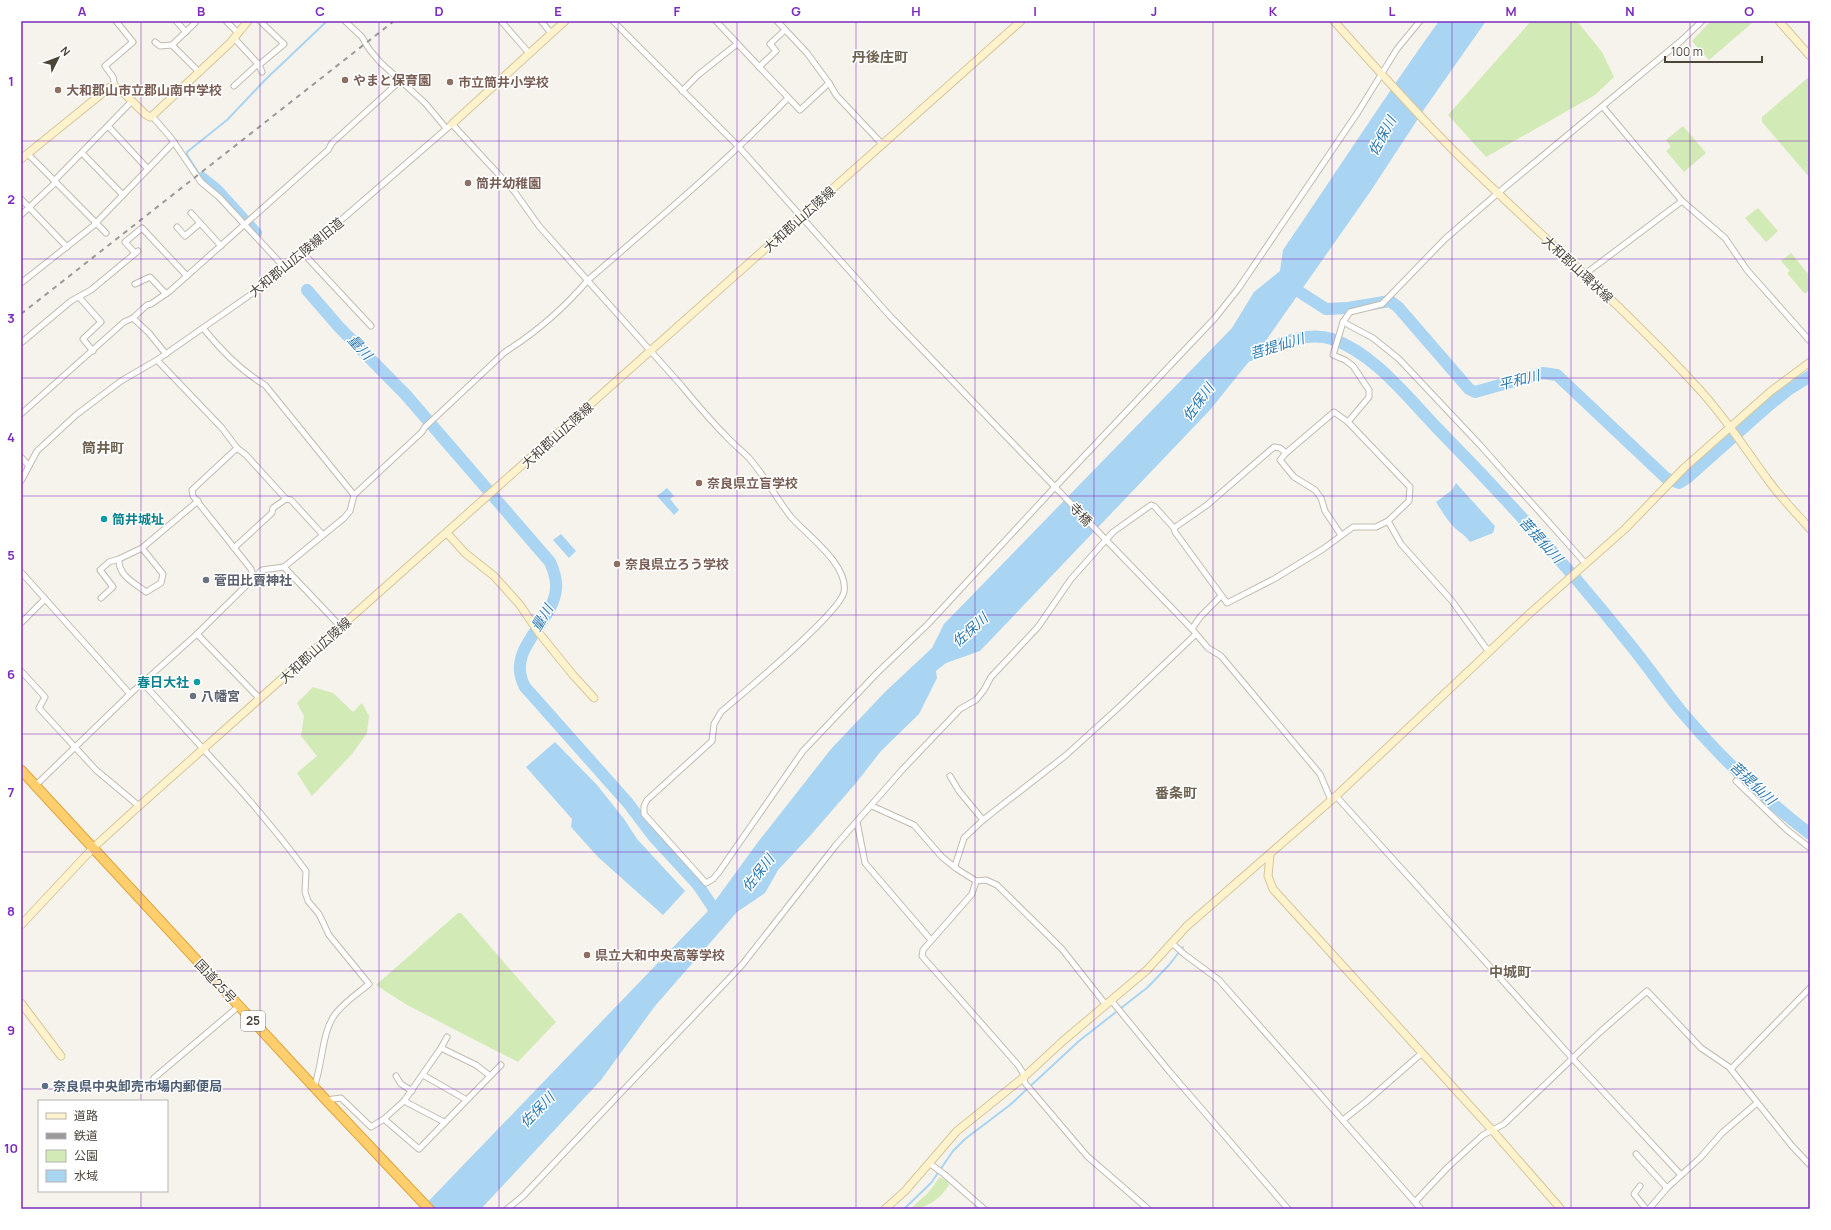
<svg xmlns="http://www.w3.org/2000/svg" width="1831" height="1230" font-family="Manrope,'Noto Sans JP',sans-serif">
	<style>
		.green { fill: #d2eab5 }
		.water { fill: #a9d4f2 }
		.lines { fill: none; stroke-linecap: round; stroke-linejoin: round }
		.stream { stroke: #a9d4f2; stroke-width: 2 }
		.river { stroke: #a9d4f2; stroke-width: 12 }
		.street-casing { stroke: #c2bbae; stroke-width: 7 }
		.secondary-casing { stroke: #d6c79b; stroke-width: 9 }
		.highway-casing { stroke: #e0a43c; stroke-width: 11 }
		.street { stroke: #fff; stroke-width: 5 }
		.secondary { stroke: #fff3cd; stroke-width: 7 }
		.highway { stroke: #ffcf6e; stroke-width: 9 }
		.rail { stroke: #9a9a9a; stroke-width: 2; stroke-dasharray: 5 5; stroke-linecap: butt }
		.grid { fill: none; stroke: #7b2cbf; stroke-width: 1; stroke-opacity: 0.55 }
		.education-dot { fill: #8d6e63; stroke: #fff; stroke-width: 1.5 }
		.culture-dot { fill: #0f9aa8; stroke: #fff; stroke-width: 1.5 }
		.worship-dot { fill: #6b7280; stroke: #fff; stroke-width: 1.5 }
		.service-dot { fill: #5c6f8a; stroke: #fff; stroke-width: 1.5 }
		.labels { text-anchor: middle; stroke-width: 3; stroke-linejoin: round; paint-order: stroke }
		.shield { fill: #fff; stroke: #817c74; stroke-width: 1 }
		.shield-label { font-size: 12px; font-weight: bold; fill: #4b4439 }
		.education-label { font-size: 13px; font-weight: bold; fill: #785e54; stroke: #fff; text-anchor: start }
		.street-label { font-size: 13px; fill: #4b4439; stroke: #fff }
		.culture-label { font-size: 13px; font-weight: bold; fill: #0d838f; stroke: #fff; text-anchor: start }
		.worship-label { font-size: 13px; font-weight: bold; fill: #5b616d; stroke: #fff; text-anchor: start }
		.service-label { font-size: 13px; font-weight: bold; fill: #4e5e75; stroke: #fff; text-anchor: start }
		.neighbourhood-label { font-size: 14px; font-weight: bold; fill: #6e6250; stroke: #fff }
		.water-label { font-size: 14px; font-style: italic; fill: #2e7ab2; stroke: #fff }
		.neatline { fill: none; stroke: #7b2cbf; stroke-width: 1.5 }
		.grid-label { font-size: 13px; text-anchor: middle; font-weight: bold; fill: #7b2cbf }
	</style>
	<rect width="100%" height="100%" fill="#f6f3ec"/>
	<g class="green">
		<path d="M1531,21h46l25,31 12,25 -19,18 -109,62 -38,-42z"/>
		<path d="M1711,21h39l2,2 -43,37 -17,-19z"/>
		<path d="M1810,76v102l-48,-56v-5z"/>
		<path d="M1683,126l23,27 -22,19 -18,-21 5,-4 -5,-7z"/>
		<path d="M1758,208l20,23 -12,11 -21,-24z"/>
		<path d="M1791,253l19,23v13l-5,5 -18,-21 3,-2 -9,-10z"/>
		<path d="M313,687l20,6 20,19 9,-9 7,13 -2,17 -15,21 -40,42 -15,-23 20,-17 -16,-20 3,-20 -7,-13z"/>
		<path d="M458,913h3l95,109 -38,40 -111,-57 -31,-20z"/>
		<path d="M940,1177l7,4 2,4c-9,14 -22,24 -39,24l18,-16z"/>
	</g>
	<g class="water">
		<path d="M1439,21h47l-61,87 -55,84 -103,147 -57,71 -230,241 -34,12 -10,8 1,7 -18,36 -38,37 -25,32 -47,54 -31,33 -13,23 -28,19 -82,94 -54,74 -120,129h-60l286,-297 51,-70 73,-93 54,-57 47,-44 12,-24 288,-296 22,-36 26,-21 3,-21c52,-76 102,-154 156,-229z"/>
		<path d="M1456,483l39,43 -2,7 -23,9c-5,-7 -8,-8 -14,-13 -8,-7 -14,-18 -20,-27l16,-12z"/>
		<path d="M667,488l7,8 -4,3 9,11 -5,5 -17,-19z"/>
		<path d="M561,534l15,17 -7,7 -16,-18z"/>
		<path d="M555,742l42,43 27,34 13,20 48,52 -22,24 -65,-58 -27,-30 1,-8 -46,-52z"/>
	</g>
	<g class="lines">
		<g class="stream">
			<path d="M202,178l-15,-23v-3l40,-32 38,-40 62,-59"/>
			<path d="M904,1209l27,-26 22,-32 12,-12 45,-34 69,-64 69,-54 21,-22 14,-18"/>
		</g>
		<g class="river">
			<path d="M202,178l15,12 39,43"/>
			<path d="M307,290l32,37 67,68 144,167c4,9 7,17 6,27 -3,35 -52,60 -31,98l103,116 25,33 45,49 22,33"/>
			<path d="M1286,291l6,-4 34,22 22,-1 42,-7 8,6 71,82 6,3 68,-19 14,2 109,103 13,5 8,-5 81,-72 20,-16 22,-14"/>
			<path d="M1241,358c28,-8 61,-29 91,-19 42,14 76,59 107,91 66,67 130,138 189,212 19,23 35,47 53,69 38,45 82,87 129,123"/>
		</g>
		<defs>
			<g id="street">
				<path d="M176,21l10,11"/>
				<path d="M226,21l12,12"/>
				<path d="M345,21l17,16 7,12 11,13 45,41 21,25"/>
				<path d="M501,21l28,32"/>
				<path d="M541,21l10,12"/>
				<path d="M613,21l125,125 152,170 302,313 16,19 13,8 99,118 11,26"/>
				<path d="M716,21l84,89 29,-27"/>
				<path d="M777,21l30,32 22,30 7,12 47,50"/>
				<path d="M195,23l-23,22 27,27"/>
				<path d="M234,38l25,27 3,7"/>
				<path d="M155,42l5,4 12,-1"/>
				<path d="M259,65l25,-21 -24,-23"/>
				<path d="M759,67l17,-16 -6,-7 15,-14"/>
				<path d="M234,86l24,-22"/>
				<path d="M115,87l-2,-10 -8,-11 28,-24 -17,-21"/>
				<path d="M682,91l16,-16 39,-31"/>
				<path d="M1603,107l79,94 43,37 22,32 63,71"/>
				<path d="M152,116l19,22 30,44 18,15 66,71"/>
				<path d="M108,126l40,43"/>
				<path d="M82,153l41,42"/>
				<path d="M28,154l78,79"/>
				<path d="M54,181l78,-80"/>
				<path d="M21,199l46,48"/>
				<path d="M191,213l30,33"/>
				<path d="M21,215l35,-33"/>
				<path d="M177,227l8,9 15,-13"/>
				<path d="M135,253l-10,-11 17,-14 45,48"/>
				<path d="M303,253l68,73"/>
				<path d="M1585,274l97,-73"/>
				<path d="M21,283l72,-57 81,-84"/>
				<path d="M135,284l15,-7 16,17"/>
				<path d="M79,297l22,25 -18,17 10,12"/>
				<path d="M133,318l16,15 17,21"/>
				<path d="M1343,322l30,16 26,21 81,86 106,119"/>
				<path d="M203,328c17,21 38,43 62,57l89,110"/>
				<path d="M21,343l50,-42 20,-11 47,-39"/>
				<path d="M157,360l65,68 15,20 9,7 40,44 5,1 32,35"/>
				<path d="M1334,412l14,10 62,65 -1,14 -21,20 -12,6h-23l-30,22 -49,30 -47,24 -52,-71 -1,-4 33,-23 67,-58 6,1 6,5z"/>
				<path d="M21,414l103,-92 9,-4 14,-13 4,-1 19,-13 158,-141 4,-7 68,-62"/>
				<path d="M1348,422l21,-25v-7l-16,-24 -8,-6 -12,-5 10,-33 7,-10 32,-8 63,-65 53,-46 184,-153 20,-19"/>
				<path d="M237,448l-45,42 1,6 58,73 3,10"/>
				<path d="M1286,453l-6,7 14,17 21,13 6,8 4,13 16,24"/>
				<path d="M21,457l8,9"/>
				<path d="M21,481l16,-30 39,-36 45,-34 36,-21 93,-65 53,-42 149,-129 62,67 25,35 142,159c14,17 28,34 44,50 7,8 16,15 24,23 16,18 27,40 42,59 16,18 58,48 53,75 -5,22 -101,101 -123,120l-7,12 -2,17 -65,59 -3,6v8l62,69 7,-4 6,-7 84,-121 73,-77 52,-50 127,-137 160,-169 23,-29 120,-177 39,-63 23,-28"/>
				<path d="M1388,521l13,23 51,57 34,47 5,3"/>
				<path d="M142,548l21,26 -2,9 -15,9c-11,-9 -28,-16 -27,-33l23,-11 56,-47"/>
				<path d="M234,548l38,-35 1,-5 13,-9"/>
				<path d="M284,567l57,60"/>
				<path d="M21,572l109,122"/>
				<path d="M101,598l12,-11 -13,-17 9,-8 10,-3"/>
				<path d="M21,623l24,-24"/>
				<path d="M1192,629l8,-12 21,-21"/>
				<path d="M197,634l63,65"/>
				<path d="M21,671l24,26 -6,11 57,62 43,36"/>
				<path d="M142,682c56,62 115,122 164,189l-1,21 3,9 11,13 10,21 40,49c-11,9 -24,18 -33,29 -15,19 -13,52 -22,74"/>
				<path d="M950,776l9,15 24,29"/>
				<path d="M1736,781l51,49 23,18"/>
				<path d="M35,786l95,-92 67,-60 65,-64 22,-3 60,-49 6,-7 4,-16 68,-63 3,-5 80,-75c30,-19 60,-45 83,-72 68,-59 137,-117 200,-182"/>
				<path d="M1336,796l237,263 108,116"/>
				<path d="M872,806l42,19 28,32 15,12 19,12 10,-1 11,5 65,64 44,56"/>
				<path d="M857,822l8,41 66,77"/>
				<path d="M955,866l9,-28 19,-18 82,-64 52,-47 78,-74"/>
				<path d="M976,881l-4,13 -49,56 -1,6 96,109 5,8 2,10 62,73 61,53"/>
				<path d="M1172,943l12,11 35,26 202,229"/>
				<path d="M1111,1000l58,71 119,138"/>
				<path d="M441,1048l6,-11"/>
				<path d="M1731,1069l79,-81"/>
				<path d="M423,1075l42,24"/>
				<path d="M489,1075l-13,-10 -35,-17 -37,53 -20,18 35,30 82,-84"/>
				<path d="M396,1076l5,8 11,7"/>
				<path d="M154,1078l85,-72"/>
				<path d="M326,1100l15,-2 30,29 13,-8"/>
				<path d="M404,1101l40,21"/>
				<path d="M1343,1120l24,-19 55,-48"/>
				<path d="M1636,1154l31,34"/>
				<path d="M929,1163l15,11 40,35"/>
				<path d="M1640,1186l-6,8 12,15"/>
				<path d="M1415,1202l32,-34 36,-33 21,-11 96,-92 47,-41 54,57 28,19 63,79 18,19"/>
				<path d="M507,1209l16,-13 219,-231 94,-120 66,-75 58,-61 16,-9 8,-10 7,-13 47,-50 33,-48 42,-47 38,-27 3,1 20,22"/>
				<path d="M1649,1209l18,-21 33,-30 22,-25 35,-30"/>
			</g>
			<g id="secondary">
				<path d="M1334,21c40,45 81,91 124,134 80,78 165,151 241,234 27,29 48,63 72,95 12,16 26,30 39,45"/>
				<path d="M1779,21l31,35"/>
				<path d="M452,124l113,-103"/>
				<path d="M21,159l89,-72h5l5,2 25,25 5,3 2,-1 78,-73 18,-22"/>
				<path d="M447,533l18,20 29,23 26,29 19,28 34,42 21,23"/>
				<path d="M1270,855l-2,21 5,13 219,241 68,78"/>
				<path d="M21,925l72,-77 46,-42 882,-785"/>
				<path d="M21,1003l40,53"/>
				<path d="M885,1209l20,-18 52,-60 67,-54 39,-36 84,-71 40,-44 149,-130 192,-181 97,-86 59,-61 87,-77 39,-29"/>
			</g>
			<path id="highway" d="M21,770l305,330 103,109"/>
		</defs>
		<use href="#street" class="street-casing"/>
		<use href="#secondary" class="secondary-casing"/>
		<use href="#highway" class="highway-casing"/>
		<use href="#street" class="street"/>
		<use href="#secondary" class="secondary"/>
		<use href="#highway" class="highway"/>
		<path class="rail" d="M21,314l373,-293"/>
	</g>
	<path class="grid" d="M141,21v1080M260,21v1188M379,21v1188M499,21v1188M618,21v1188M737,21v1188M856,21v1188M975,21v1188M1094,21v1188M1213,21v1188M1332,21v1188M1452,21v1188M1571,21v1188M1690,21v1188M21,141h1789M21,259h1789M21,378h1789M21,496h1789M21,615h1789M21,734h1789M21,852h1789M21,971h1789M21,1089h1789M141,1191v18"/>
	<g class="education-dot">
		<circle cx="345" cy="80" r="4"/>
		<circle cx="450" cy="82" r="4"/>
		<circle cx="58" cy="90" r="4"/>
		<circle cx="468" cy="183" r="4"/>
		<circle cx="699" cy="483" r="4"/>
		<circle cx="617" cy="564" r="4"/>
		<circle cx="587" cy="955" r="4"/>
	</g>
	<g class="culture-dot">
		<circle cx="104" cy="519" r="4"/>
		<circle cx="197" cy="682" r="4"/>
	</g>
	<g class="worship-dot">
		<circle cx="206" cy="580" r="4"/>
		<circle cx="193" cy="696" r="4"/>
	</g>
	<circle class="service-dot" cx="45" cy="1086" r="4"/>
	<g class="labels">
		<rect class="shield" x="241" y="1011" width="24" height="20" rx="3"/>
		<g class="shield-label">
			<text x="253" y="1025">25</text>
		</g>
		<g class="education-label">
			<text x="353" y="85">やまと保育園</text>
			<text x="458" y="87">市立筒井小学校</text>
			<text x="66" y="95">大和郡山市立郡山南中学校</text>
			<text x="476" y="188">筒井幼稚園</text>
			<text x="707" y="488">奈良県立盲学校</text>
			<text x="625" y="569">奈良県立ろう学校</text>
			<text x="595" y="960">県立大和中央高等学校</text>
		</g>
		<g class="street-label">
			<text transform="translate(799 219) rotate(-42)" y="5">大和郡山広陵線</text>
			<text transform="translate(296 257) rotate(-39)" y="5">大和郡山広陵線旧道</text>
			<text transform="translate(1578 269) rotate(43)" y="5">大和郡山環状線</text>
			<text transform="translate(557 435) rotate(-42)" y="5">大和郡山広陵線</text>
			<text transform="translate(1081 514) rotate(47)" y="5">寺橋</text>
			<text transform="translate(315 650) rotate(-42)" y="5">大和郡山広陵線</text>
			<text transform="translate(216 981) rotate(47)" y="5">国道25号</text>
		</g>
		<g class="culture-label">
			<text x="112" y="524">筒井城址</text>
			<text x="189" y="687" text-anchor="end">春日大社</text>
		</g>
		<g class="worship-label">
			<text x="214" y="585">菅田比賣神社</text>
			<text x="201" y="701">八幡宮</text>
		</g>
		<g class="service-label">
			<text x="53" y="1091">奈良県中央卸売市場内郵便局</text>
		</g>
		<g class="neighbourhood-label">
			<text x="880" y="62">丹後庄町</text>
			<text x="103" y="453">筒井町</text>
			<text x="1176" y="798">番条町</text>
			<text x="1510" y="977">中城町</text>
		</g>
		<g class="water-label">
			<text transform="translate(1382 136) rotate(-61)" y="5">佐保川</text>
			<text transform="translate(1277 346) rotate(-17)" y="5">菩提仙川</text>
			<text transform="translate(360 347) rotate(47)" y="5">量川</text>
			<text transform="translate(1519 380) rotate(-14)" y="5">平和川</text>
			<text transform="translate(1198 402) rotate(-54)" y="5">佐保川</text>
			<text transform="translate(1541 540) rotate(48)" y="5">菩提仙川</text>
			<text transform="translate(542 618) rotate(-59)" y="5">量川</text>
			<text transform="translate(970 630) rotate(-42)" y="5">佐保川</text>
			<text transform="translate(1753 783) rotate(43)" y="5">菩提仙川</text>
			<text transform="translate(758 873) rotate(-52)" y="5">佐保川</text>
			<text transform="translate(537 1110) rotate(-46)" y="5">佐保川</text>
		</g>
	</g>
	<rect width="1831" height="1230" fill="none" stroke="#ffffff" stroke-width="44"/>
	<rect x="38" y="1100" width="130" height="92" fill="#ffffff" stroke="#b7b4b0"/>
	<rect x="46" y="1113" width="20" height="6" fill="#fff3cd" stroke="#b7b4b0"/>
	<text x="74" y="1120" font-size="12" fill="#4b4439">道路</text>
	<rect x="46" y="1133" width="20" height="6" fill="#9a9a9a" stroke="#b7b4b0"/>
	<text x="74" y="1140" font-size="12" fill="#4b4439">鉄道</text>
	<rect x="46" y="1150" width="20" height="12" fill="#d2eab5" stroke="#b7b4b0"/>
	<text x="74" y="1160" font-size="12" fill="#4b4439">公園</text>
	<rect x="46" y="1170" width="20" height="12" fill="#a9d4f2" stroke="#b7b4b0"/>
	<text x="74" y="1180" font-size="12" fill="#4b4439">水域</text>
	<g transform="translate(58 58) rotate(48)" stroke="#ffffff" stroke-width="3" paint-order="stroke">
	<path d="M0-3L7 15L0 10L-7 15Z" fill="#4b4439"/>
	<text y="-6" font-size="11" font-weight="bold" text-anchor="middle" fill="#4b4439">N</text>
	</g>
	<path d="M1665 56v6h97v-6" fill="none" stroke="#4b4439" stroke-width="2"/>
	<text x="1671" y="56" font-size="12" fill="#4b4439" stroke="#ffffff" stroke-width="3" paint-order="stroke">100 m</text>
	<rect x="22" y="22" width="1787" height="1186" class="neatline"/>
	<g class="grid-label">
		<text x="82" y="16">A</text>
		<text x="201" y="16">B</text>
		<text x="320" y="16">C</text>
		<text x="439" y="16">D</text>
		<text x="558" y="16">E</text>
		<text x="677" y="16">F</text>
		<text x="796" y="16">G</text>
		<text x="916" y="16">H</text>
		<text x="1035" y="16">I</text>
		<text x="1154" y="16">J</text>
		<text x="1273" y="16">K</text>
		<text x="1392" y="16">L</text>
		<text x="1511" y="16">M</text>
		<text x="1630" y="16">N</text>
		<text x="1749" y="16">O</text>
		<text x="11" y="86">1</text>
		<text x="11" y="204">2</text>
		<text x="11" y="323">3</text>
		<text x="11" y="442">4</text>
		<text x="11" y="560">5</text>
		<text x="11" y="679">6</text>
		<text x="11" y="797">7</text>
		<text x="11" y="916">8</text>
		<text x="11" y="1035">9</text>
		<text x="11" y="1153">10</text>
	</g>
</svg>
